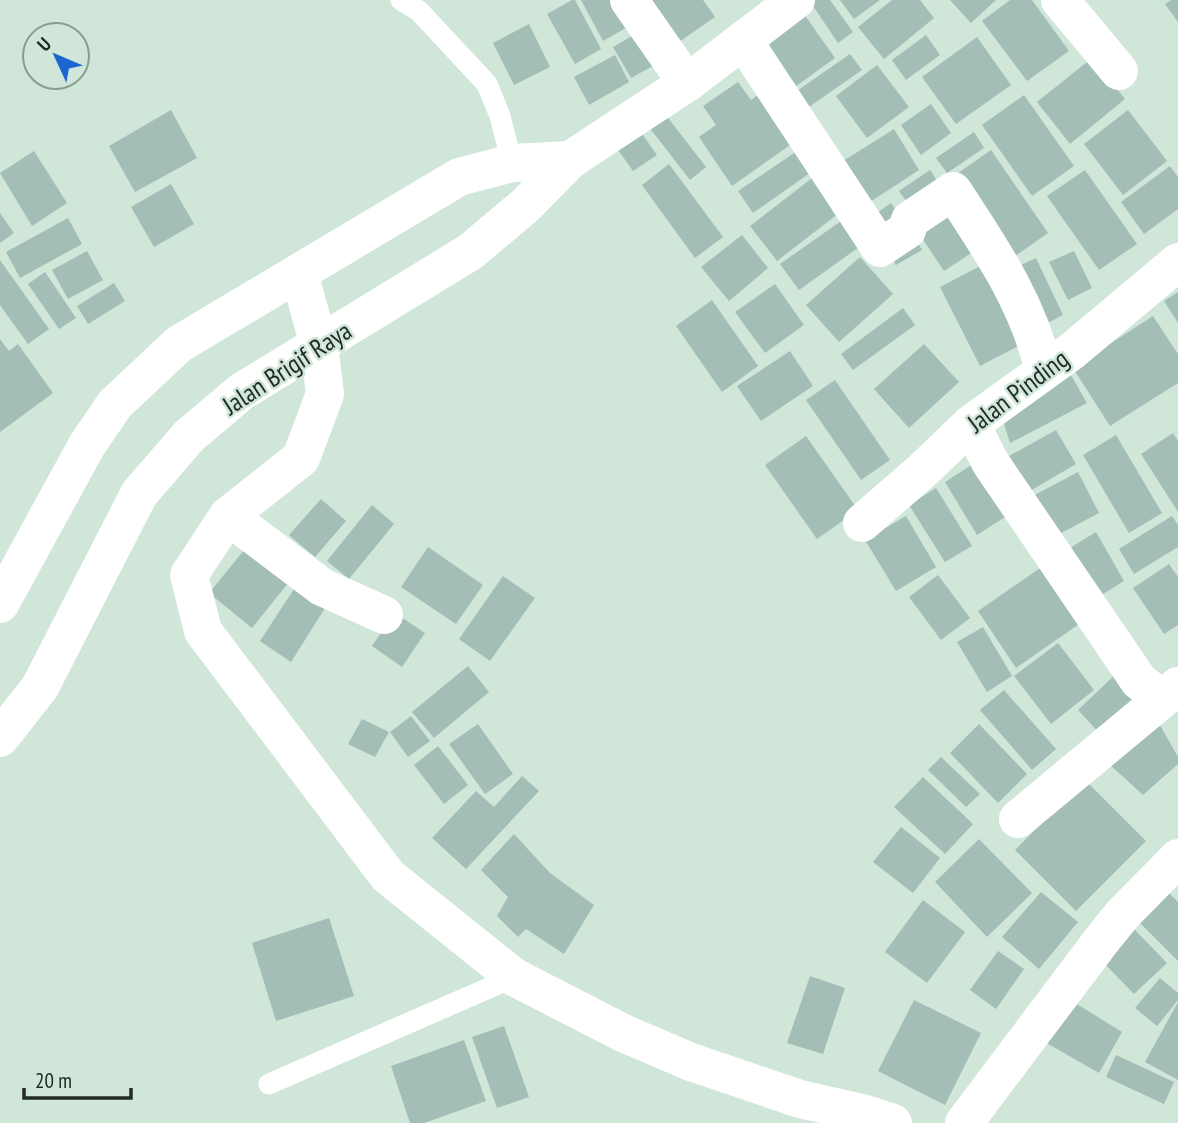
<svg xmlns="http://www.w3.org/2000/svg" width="1178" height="1123" font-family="'PT Sans Narrow',sans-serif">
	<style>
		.building { fill: #a3beb7 }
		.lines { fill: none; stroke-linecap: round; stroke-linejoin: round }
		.lane { stroke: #fff; stroke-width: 21 }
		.street { stroke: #fff; stroke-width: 38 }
		.secondary { stroke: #fff; stroke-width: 38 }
		.labels { text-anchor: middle; stroke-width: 5; stroke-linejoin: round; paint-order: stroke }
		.street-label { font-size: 26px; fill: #222b26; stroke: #cfe6d8 }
	</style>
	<rect width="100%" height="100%" fill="#cfe6d8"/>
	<g class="building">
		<path d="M572,0h3l26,49 -26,15 -28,-50z"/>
		<path d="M581,0h37l13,25 -28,16z"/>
		<path d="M646,0h57l12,17 -39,27z"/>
		<path d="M809,0h21l23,32 -15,11z"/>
		<path d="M840,0h40l-26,19z"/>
		<path d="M892,0h28l14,18 -50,41 -26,-32z"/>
		<path d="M950,0h46l-25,23z"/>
		<path d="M1010,0h22l37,51 -42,30 -45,-60z"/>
		<path d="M1171,0h7v22l-13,-18z"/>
		<path d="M801,10l34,48 -43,31 -34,-48z"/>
		<path d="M529,24l21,43 -36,18 -21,-42z"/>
		<path d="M644,29l18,32 -31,17 -18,-31z"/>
		<path d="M926,35l14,20 -34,25 -14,-20z"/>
		<path d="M977,37l34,48 -55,39 -34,-47z"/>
		<path d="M850,54l12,16 -56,39 -12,-16z"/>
		<path d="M615,55l14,27 -40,23 -15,-28z"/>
		<path d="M1092,58l33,41 -55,45 -33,-42z"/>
		<path d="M877,65l32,42 -42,31 -31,-42z"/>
		<path d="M738,82l13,18 15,-11 34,49 -68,48 -33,-49 17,-12 -13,-19z"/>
		<path d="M1024,95l50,71 -42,30 -50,-71z"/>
		<path d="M931,104l20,29 -30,22 -20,-30z"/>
		<path d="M658,105l48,62 -16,13 -48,-62z"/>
		<path d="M171,110l26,48 -62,34 -26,-46z"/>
		<path d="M1128,110l39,51 -44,34 -39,-51z"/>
		<path d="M637,127l20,28 -24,16 -20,-28z"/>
		<path d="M894,129l25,41 -52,34 -27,-41z"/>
		<path d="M974,132l10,16 -37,25 -11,-15z"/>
		<path d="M803,147l14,21 -64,45 -15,-22z"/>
		<path d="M991,150l57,83 -40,28 -57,-83z"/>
		<path d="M34,151l33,52 -35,23 -32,-53z"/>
		<path d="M669,164l54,73 -28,21 -53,-73z"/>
		<path d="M1170,166l8,11v32l-34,25 -23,-32z"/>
		<path d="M930,170l15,23 -30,20 -16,-22z"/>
		<path d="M1085,170l52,74 -38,26 -52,-74z"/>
		<path d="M816,175l27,35 -66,51 -27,-35z"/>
		<path d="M171,184l23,40 -40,23 -23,-40z"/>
		<path d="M949,197l33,49 -38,25 -32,-48z"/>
		<path d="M891,203l15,22 -39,-5z"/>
		<path d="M0,213l14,20 -14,10z"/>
		<path d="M68,218l14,26 -62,34 -14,-26z"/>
		<path d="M844,219l18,26 -63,45 -19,-26z"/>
		<path d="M912,233l10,17 -26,15 -10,-17z"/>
		<path d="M742,235l26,33 -39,33 -28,-34z"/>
		<path d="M87,251l16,29 -35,19 -16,-29z"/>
		<path d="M1074,251l18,37 -24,12 -19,-38z"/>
		<path d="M860,257l33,37 -54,48 -33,-37z"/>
		<path d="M1036,258l27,57 -27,14 -28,-58z"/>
		<path d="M0,260l49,69 -21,15 -28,-39z"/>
		<path d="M992,260l40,79 -52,27 -40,-79z"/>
		<path d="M45,272l31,46 -17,11 -31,-45z"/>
		<path d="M114,283l11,18 -37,23 -11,-18z"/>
		<path d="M775,284l29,41 -39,28 -30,-41z"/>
		<path d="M1178,292v31l-14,-22z"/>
		<path d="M712,300l46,66 -36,26 -46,-66z"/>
		<path d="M903,308l12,17 -62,45 -12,-16z"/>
		<path d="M1153,316l25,38v29l-68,43 -37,-58z"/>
		<path d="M0,339l9,12 9,-7 35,49 -53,39z"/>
		<path d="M924,344l35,38 -50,46 -35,-39z"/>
		<path d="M790,351l23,35 -52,35 -24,-35z"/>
		<path d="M1065,365l22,38 -77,40 -11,-36z"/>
		<path d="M835,380l55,80 -29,20 -55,-80z"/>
		<path d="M1056,430l20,34 -46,27 -21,-35z"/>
		<path d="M1173,433l5,8v71l-37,-58z"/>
		<path d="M1116,435l46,78 -33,20 -46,-78z"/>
		<path d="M806,436l52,74 -41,29 -52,-74z"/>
		<path d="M973,464l32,53 -28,18 -32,-53z"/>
		<path d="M1078,472l21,41 -49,26 -21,-41z"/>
		<path d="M936,488l36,58 -27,16 -36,-57z"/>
		<path d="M321,499l25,22 -31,36 -26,-22z"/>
		<path d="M372,505l22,19 -45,55 -22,-18z"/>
		<path d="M906,516l30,51 -40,24 -31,-51z"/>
		<path d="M1172,516l6,9v22l-44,27 -15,-25z"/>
		<path d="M1096,532l28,49 -26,16 -28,-49z"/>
		<path d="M250,543l43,34 -41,51 -43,-35z"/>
		<path d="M428,547l55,38 -27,39 -55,-37z"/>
		<path d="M1169,564l9,13v48l-14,9 -31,-46z"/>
		<path d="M1043,566l39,56 -66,46 -38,-57z"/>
		<path d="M938,575l32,43 -29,22 -32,-43z"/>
		<path d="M503,576l32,22 -45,63 -31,-22z"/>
		<path d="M294,589l31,19 -34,54 -31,-21z"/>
		<path d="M395,613l30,20 -23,34 -30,-21z"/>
		<path d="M983,627l29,49 -25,16 -30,-50z"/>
		<path d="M1058,643l36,47 -43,34 -37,-48z"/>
		<path d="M468,666l21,26 -55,46 -22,-26z"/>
		<path d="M1121,669l26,28 -43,41 -26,-28z"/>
		<path d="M1004,690l52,59 -24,21 -52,-60z"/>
		<path d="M411,716l19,25 -22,16 -18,-25z"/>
		<path d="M362,719l27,13 -14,25 -27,-13z"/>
		<path d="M1157,720l21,37v7l-35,31 -34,-31z"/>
		<path d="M478,724l35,50 -28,20 -36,-50z"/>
		<path d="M979,724l48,50 -29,29 -48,-50z"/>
		<path d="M438,746l30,39 -24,19 -30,-39z"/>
		<path d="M941,757l39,37 -14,13 -38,-37z"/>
		<path d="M522,776l17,15 -73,78 -34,-31 44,-47 18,16z"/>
		<path d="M923,777l50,47 -28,30 -51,-47z"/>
		<path d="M1085,780l61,61 -70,70 -61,-61z"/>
		<path d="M901,827l39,31 -27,35 -40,-31z"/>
		<path d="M514,834l36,39 44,32 -30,49 -38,-25 -8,8 -21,-21 11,-19 -27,-27z"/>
		<path d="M979,839l53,54 -45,44 -52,-55z"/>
		<path d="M1161,885l17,17v59l-46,-46z"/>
		<path d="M1041,892l37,30 -39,47 -37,-32z"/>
		<path d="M923,900l42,32 -38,51 -42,-31z"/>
		<path d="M329,918l25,78 -78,25 -24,-78z"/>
		<path d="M1133,928l34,35 -33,31 -33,-34z"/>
		<path d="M998,951l26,18 -28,40 -26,-19z"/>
		<path d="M810,976l35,12 -22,66 -36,-11z"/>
		<path d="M1160,978l18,15v7l-21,26 -22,-18z"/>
		<path d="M1067,998l55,34 -23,41 -56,-32z"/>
		<path d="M914,1000l67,33 -36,72 -67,-34z"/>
		<path d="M1178,1002v78l-33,-18z"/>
		<path d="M504,1026l25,71 -32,11 -25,-71z"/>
		<path d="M464,1040l22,61 -62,22h-14l-19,-57z"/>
		<path d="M1116,1055l58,27 -10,22 -58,-27z"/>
	</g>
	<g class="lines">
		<g class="lane">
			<path d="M401,0l18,11 68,73 13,32 12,47"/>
			<path d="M269,1084l245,-107"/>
		</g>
		<g class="street">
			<path d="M629,0l58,83"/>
			<path d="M1060,0l59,71"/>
			<path d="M743,40l137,208 27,-18 3,-10 43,-29c38,58 75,111 91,180"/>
			<path d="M299,273l20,72 6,49 -24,64 -73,58 -39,59 14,56 185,245 126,101 109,56 68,29 109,37 66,15 27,9"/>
			<path d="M971,424l19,38 149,219 22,17"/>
			<path d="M228,516l94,71 62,28"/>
			<path d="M862,523l61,-53 48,-46 101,-73 106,-89"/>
			<path d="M1018,819l160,-133"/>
			<path d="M964,1123l137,-182 21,-26 56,-57"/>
		</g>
		<g class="secondary">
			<path d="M0,604l87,-159 28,-41 64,-60 280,-167 53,-14 58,-3"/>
			<path d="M0,738l40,-51 99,-193 50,-58 52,-44 229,-140 56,-47 44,-45 117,-77 109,-83"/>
		</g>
	</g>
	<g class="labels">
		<g class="street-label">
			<text transform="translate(287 368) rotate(-33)" y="9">Jalan Brigif Raya</text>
			<text transform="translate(1018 391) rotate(-37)" y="9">Jalan Pinding</text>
		</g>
	</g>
	<g transform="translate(56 56) rotate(314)"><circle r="33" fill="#cfe6d8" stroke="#8a9b91" stroke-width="2"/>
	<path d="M0-5L12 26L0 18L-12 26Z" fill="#1d66d1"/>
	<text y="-10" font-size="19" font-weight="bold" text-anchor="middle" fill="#222b26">U</text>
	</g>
	<path d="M24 1088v10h107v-10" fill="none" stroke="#222b26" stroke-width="3.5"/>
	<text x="35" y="1088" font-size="21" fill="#222b26" stroke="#cfe6d8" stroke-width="5" paint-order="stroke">20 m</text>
</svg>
